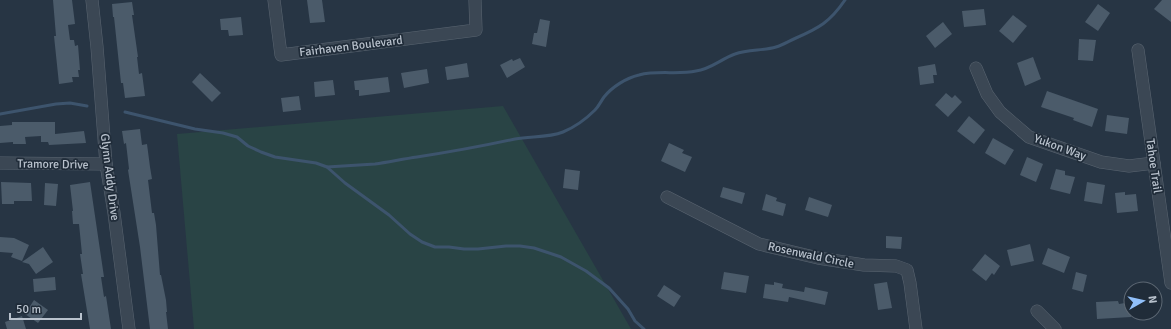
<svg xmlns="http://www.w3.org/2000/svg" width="1171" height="329" font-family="Signika,sans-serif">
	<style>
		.green { fill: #294445 }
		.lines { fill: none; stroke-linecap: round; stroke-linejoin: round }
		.stream { stroke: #3d546d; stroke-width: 3 }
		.building { fill: #4b5b6a }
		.street-casing { stroke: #5a6571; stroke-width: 13 }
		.street { stroke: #3b4754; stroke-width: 12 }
		.labels { text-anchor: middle; stroke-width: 3.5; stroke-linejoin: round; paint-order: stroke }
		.street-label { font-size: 12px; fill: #b9c2cd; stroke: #202c39 }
	</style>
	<rect width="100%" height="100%" fill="#273544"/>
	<path class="green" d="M503,106l128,223h-437l-17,-195z"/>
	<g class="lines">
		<g class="stream">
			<path d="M125,112l70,17 28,4 14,4 11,9 13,6 14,5 41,6 11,4 18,16 44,32 21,19 12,8 13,5h14l15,2h14l28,-3h14l14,2 27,9 25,14 23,17 19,21 7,12 9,8"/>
			<path d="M0,114l56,-10 14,-1 17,3"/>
			<path d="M327,167c16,-1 32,-2 48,-3 14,-2 28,-5 42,-7 33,-5 66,-11 98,-18 16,-3 33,-1 48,-7 12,-5 23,-13 32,-22 4,-4 6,-9 9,-13 8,-10 22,-19 35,-22 19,-5 39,0 57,-4 15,-2 25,-12 39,-17 13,-5 28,-3 41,-7 7,-2 13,-6 20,-9 23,-10 34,-16 49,-38"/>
		</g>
	</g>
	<g class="building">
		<path d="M53,0h19l3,24 -7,1 2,15h4l1,6 3,-1 2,25h-2l1,7h-7l1,5 -14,2 -5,-48h2z"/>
		<path d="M307,0h15l3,22 -15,1z"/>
		<path d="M1162,0h9v22l-17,-13z"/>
		<path d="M132,2l2,13h-2l6,42h-1l2,17 3,-1 3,23 -20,2 -2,-15h-2l-7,-66h-1l-1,-13z"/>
		<path d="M1098,4l12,9 -12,18 -13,-9z"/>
		<path d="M984,9l2,16 -22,2 -2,-16z"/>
		<path d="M1013,15l14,11 -14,17 -14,-12z"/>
		<path d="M241,17l2,18 -14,1 -1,-6h-7l-1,-11z"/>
		<path d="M540,19l10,2 -4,26 -14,-3 2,-11h3z"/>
		<path d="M943,22l9,12 -17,14 -9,-12z"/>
		<path d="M1079,39l17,1 -3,21 -15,-1z"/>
		<path d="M1033,57l8,22 -16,7 -8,-23z"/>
		<path d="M520,58l5,9 -18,11 -7,-13 12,-6 1,2z"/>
		<path d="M467,63l2,14 -22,3 -2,-13z"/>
		<path d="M935,64l2,11h-4l1,8 -14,2 -2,-18z"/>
		<path d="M427,69l2,14 -25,5 -3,-15z"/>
		<path d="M200,73l21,20 -9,9 -20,-20z"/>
		<path d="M388,77l2,15 -31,4v-6h-4l-1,-9z"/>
		<path d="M333,80l2,15 -20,2 -1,-15z"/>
		<path d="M1047,91l51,18 -6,18 -19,-7 1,-2 -33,-11z"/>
		<path d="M946,93l6,5 3,-3 7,7 -14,15 -13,-12z"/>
		<path d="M299,96l2,14 -18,2 -2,-14z"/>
		<path d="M1107,115l22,3 -2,16 -22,-3z"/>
		<path d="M969,116l16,14 -11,14 -17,-13z"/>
		<path d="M12,122h43v12l29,-3 2,12 -37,2 -1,-3h-7v-6l-16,1 1,7h-13v-2l-13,1v-17l12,-1z"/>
		<path d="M140,129l2,16 5,-1 3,23 2,12 -4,1 4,33h2l2,12 4,50h1l5,25 1,12h-1l2,17h-18l-10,-82 -12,-77 1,-1 -3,-26 -2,1 -2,-13z"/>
		<path d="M993,138l21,12 -9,15 -20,-12z"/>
		<path d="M669,143l15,7 -2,3 10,4 -7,15 -24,-11z"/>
		<path d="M1027,157l16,7 -7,18 -16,-7z"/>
		<path d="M565,169l15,2 -2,19 -15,-2z"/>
		<path d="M1056,169l9,2v4l10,2 -5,17 -20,-5z"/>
		<path d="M1,182l30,1 1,18h-18v3h-12z"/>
		<path d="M90,182l14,95h-3l3,20 2,-1 5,33h-21l-9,-55h2l-3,-20h2l-3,-30h-6l-1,-13h1l-3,-26z"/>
		<path d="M1087,182l18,3 -3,19 -18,-3z"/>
		<path d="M45,183l13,1 -2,22 -12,-1z"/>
		<path d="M723,187l22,6 -3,11 -22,-7z"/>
		<path d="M1125,192v3l11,-1 2,17 -21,2 -2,-20z"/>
		<path d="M766,194l11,4 -1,3 10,3 -3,12 -21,-6z"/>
		<path d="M809,197l23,8 -4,12 -23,-7z"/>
		<path d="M886,236l16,1 -1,12 -15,-1z"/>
		<path d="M0,237l14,1 15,7 -7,16 -11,-4 2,-4 -13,-1z"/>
		<path d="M1030,244l4,17 -23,5 -4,-16z"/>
		<path d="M43,247l10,15 -17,12 -7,-10 -7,-2z"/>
		<path d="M1048,248l22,9 -6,16 -22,-9z"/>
		<path d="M985,254l15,12 -6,9 -2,-2 -6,8 -14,-11z"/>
		<path d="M724,272l25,4 -3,17 -25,-4z"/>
		<path d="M1076,272l11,3 -4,17 -11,-3z"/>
		<path d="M55,277l1,13 -22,2 -1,-13z"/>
		<path d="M774,282l9,2 -1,4 22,4 1,-5 23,5 -3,13 -36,-8 -1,5 -25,-4 2,-14 9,1z"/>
		<path d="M887,282l5,26 -14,2 -4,-26z"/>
		<path d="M664,285l17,11 -7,11 -17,-11z"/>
		<path d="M34,300l14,10 -10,13 -13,-9z"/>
		<path d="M1118,301l1,3 12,-2v15l-34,2 -1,-17z"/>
		<path d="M22,316l4,13h-19l-2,-7z"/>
	</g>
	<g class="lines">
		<defs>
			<g id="street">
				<path d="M92,0l5,47 9,117 8,49 15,116"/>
				<path d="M274,0l7,55 195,-25 -1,-30"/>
				<path d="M1138,50l33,233"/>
				<path d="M976,68l11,26 13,18 29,25 72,25 28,4 25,-3"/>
				<path d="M0,163l106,1"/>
				<path d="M667,197l92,47 59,14 46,7 32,1 11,4 3,13 6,46"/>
				<path d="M1037,311l18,18"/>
			</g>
		</defs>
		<use href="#street" class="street-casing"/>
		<use href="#street" class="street"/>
	</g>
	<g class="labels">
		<g class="street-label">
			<text transform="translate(351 46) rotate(-7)" y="4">Fairhaven Boulevard</text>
			<text transform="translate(1060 147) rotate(20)" y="4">Yukon Way</text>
			<text transform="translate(53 164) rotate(1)" y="4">Tramore Drive</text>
			<text transform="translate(1154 166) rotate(82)" y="4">Tahoe Trail</text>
			<text transform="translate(110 177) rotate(83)" y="4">Glynn Addy Drive</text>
			<text transform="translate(811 255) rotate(12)" y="4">Rosenwald Circle</text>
		</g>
	</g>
	<g transform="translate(1143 301) rotate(82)"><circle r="19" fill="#202c39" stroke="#5d6874"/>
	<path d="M0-3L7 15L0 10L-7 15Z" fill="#91c0fa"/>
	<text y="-6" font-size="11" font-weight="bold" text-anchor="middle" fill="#b9c2cd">N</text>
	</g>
	<path d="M10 313v6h71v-6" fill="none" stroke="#b9c2cd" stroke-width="2"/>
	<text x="16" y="313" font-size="12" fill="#b9c2cd" stroke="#202c39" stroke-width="3" paint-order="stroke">50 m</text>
</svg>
